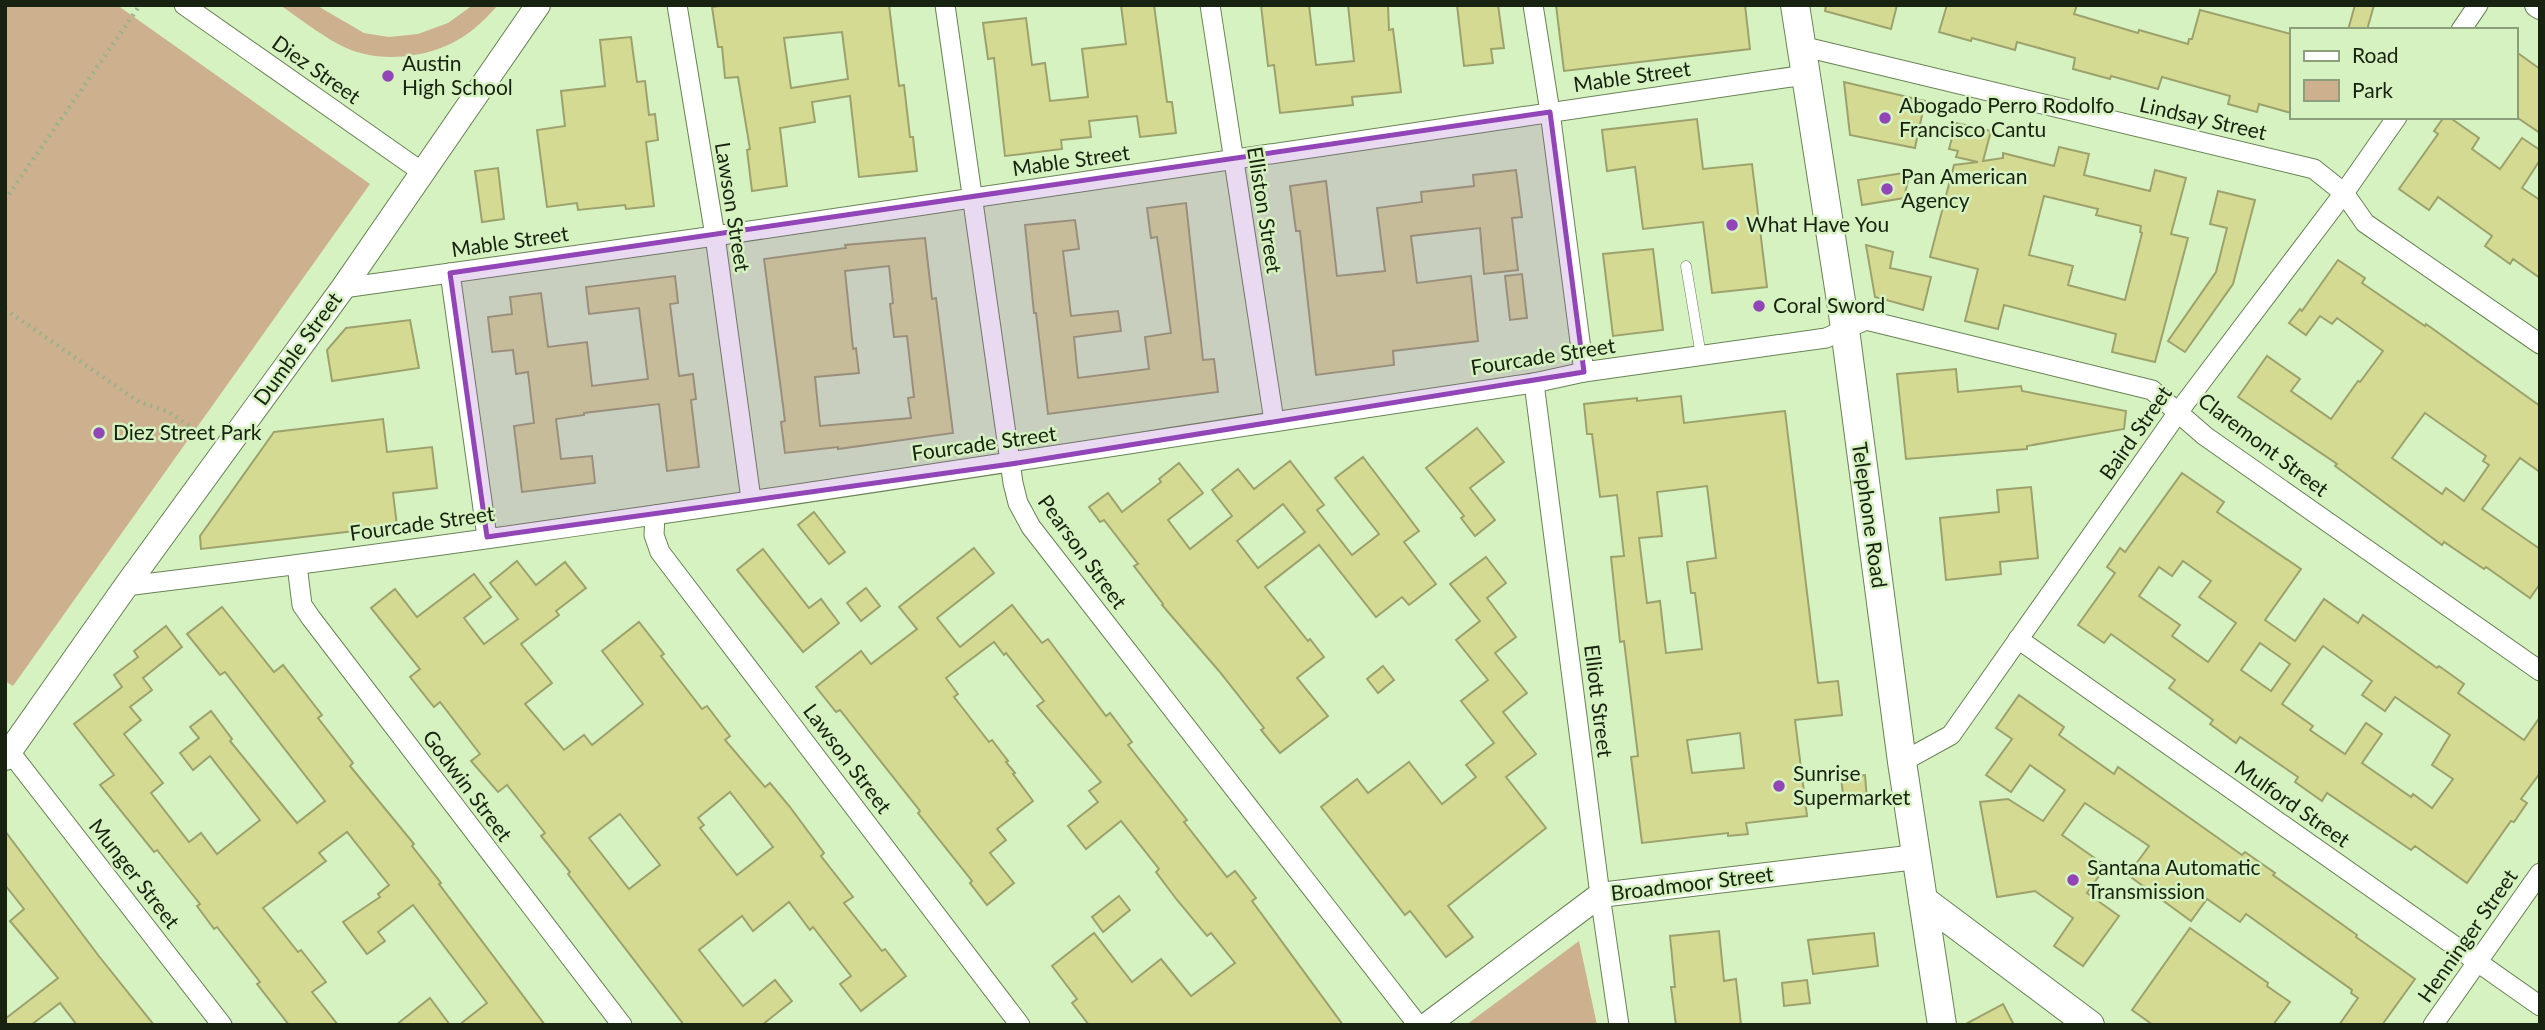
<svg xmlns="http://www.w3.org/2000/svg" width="2545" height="1030" font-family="Lato,sans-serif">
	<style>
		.green { fill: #cdb08e }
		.building { fill: #d4da91; stroke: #9da26d; stroke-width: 2; fill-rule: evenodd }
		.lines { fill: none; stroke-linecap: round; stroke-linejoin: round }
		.service-casing { stroke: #698255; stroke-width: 11 }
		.minor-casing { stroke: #698255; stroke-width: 21 }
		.tertiary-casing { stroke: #698255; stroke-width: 26 }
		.secondary-casing { stroke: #698255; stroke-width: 30 }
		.path { stroke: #9bb28a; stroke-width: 4.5; stroke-dasharray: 2 5; stroke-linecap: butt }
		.service { stroke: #fff; stroke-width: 10 }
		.minor { stroke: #fff; stroke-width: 19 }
		.tertiary { stroke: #fff; stroke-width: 24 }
		.secondary { stroke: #fff; stroke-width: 28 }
		.marked { fill: #9145b7; fill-opacity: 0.2; stroke: #9145b7; stroke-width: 5; stroke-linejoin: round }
		.poi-dot { fill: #9145b7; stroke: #d6f2c1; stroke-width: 2.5 }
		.labels { text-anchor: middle; stroke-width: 5; stroke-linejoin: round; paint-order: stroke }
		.poi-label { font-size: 21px; fill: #182210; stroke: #d6f2c1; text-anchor: start }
		.street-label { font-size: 21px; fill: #182210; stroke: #d6f2c1 }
	</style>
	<rect width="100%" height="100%" fill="#d6f2c1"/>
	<g class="green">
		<path d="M5,5h112l253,179 -357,502 -8,-5z"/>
		<path d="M280,5h36l48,28 25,4 29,-3 30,-11 25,-18h25c-7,8 -15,16 -23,23 -35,30 -96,39 -137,16 -20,-11 -39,-26 -58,-39z"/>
		<path d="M1579,941l18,84h-131z"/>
	</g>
	<g class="building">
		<path d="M727,5h162l10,81 5,-1 6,52h3l4,34 -58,6 -9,-81 -38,6 3,20 -35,6 7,58 -35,5 -5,-41 3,-1 -12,-72 -13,1 -3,-31h-4l-6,-40zM842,32l6,47 -57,9 -7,-50z"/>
		<path d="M1121,5h33l13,97h5l4,31 -36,4 -3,-21 -48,5 2,16 -30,3 1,9 -57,7 -11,-98 -6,1 -5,-36 43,-5 6,47 13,-2 5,38 38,-4 -6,-48 44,-5z"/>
		<path d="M1261,5h48l7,60 38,-4 -6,-56h40l1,25 4,-1 8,63 -49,5 1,8 -73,8 -6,-48 -6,1z"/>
		<path d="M1457,5h41l6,43 -13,1 2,14 -29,3z"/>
		<path d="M1556,5h189l5,44 -186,22z"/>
		<path d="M1826,5h71l-6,24 -66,-18z"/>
		<path d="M1947,5h130l-3,9 64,19 1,-3 49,14 1,-5h3l8,-29 91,24v79l-32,-9 -2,8 -29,-8 2,-8 -68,-19 -4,12 -47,-13 -1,3 -37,-10 2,-11 -58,-16 -2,8 -43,-12 -1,3 -32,-9z"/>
		<path d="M2355,5h19l-7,25h-19z"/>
		<path d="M631,37l6,45 8,-1 4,34 6,-1 3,26 -12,2 8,64 -28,3 -1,-4 -47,5 -1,-7 -30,4 -10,-77 28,-4 -4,-35 44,-5 -5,-46z"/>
		<path d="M2515,51l25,18v64l-25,-17z"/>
		<path d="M1844,82l81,19 -10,47 -65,-13z"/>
		<path d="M2444,117h5l30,21 -7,11 28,20 22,-31 18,12v10l-18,28 18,12v78l-27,-19 -3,5 -25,-18 7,-10 -54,-39 -9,13 -30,-21 39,-55 -4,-3z"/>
		<path d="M1697,119l6,50 49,-5 15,123 -55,6 -9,-71 -60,7 -8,-62 -28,4 -5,-41z"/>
		<path d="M1956,123l35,8 -8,30 20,-3v-5l51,13 5,-19 30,7 -5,21 66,16 5,-21 31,8 -15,56 17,4 -33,124 -43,-10 4,-18 -112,-29 -6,24 -33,-8 13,-52 -48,-12 24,-92 24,-3 -22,-5 2,-6 -9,-2zM2044,196l54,13 -2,6 45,11 -1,6 2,1 -17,67 -57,-15 5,-19 -44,-11z"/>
		<path d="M498,168l6,51 -22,3 -7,-51z"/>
		<path d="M1516,170l6,47 -10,1 6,52 -34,4 -4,-46 -69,8 6,47 54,-7 7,65 -85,10 1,14 -78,10 -16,-144h-4l-6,-45 36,-5 11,95 48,-5 -8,-63 45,-6 -1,-10 53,-6 -1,-11z"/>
		<path d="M1910,172l-6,26 -42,7 -4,-25z"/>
		<path d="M2218,191l37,9 -22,84 -48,68 -17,-11 48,-69 11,-44 -17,-4z"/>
		<path d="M1186,203l17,157 11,-1 4,33 -170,22 -12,-101h-2l-9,-88 50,-5 4,29 -16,2 8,65 47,-5 3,20 -47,6 4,41 71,-9 -4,-32 26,-4 -14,-96 -6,1 -4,-30z"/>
		<path d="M925,238l7,61 4,-1 17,135 -115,16v-2l-53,6 -4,-31 4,-1 -21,-162 82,-11 -1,-3zM889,266l4,37 -3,1 4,33 13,-1 7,61 -6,1 3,20 -91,8 -5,-49 44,-4 -3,-25 -3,1 -8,-78z"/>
		<path d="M1866,245l27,7 -3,16 41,9 -8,33 -48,-13z"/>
		<path d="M1653,249l10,81 -50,6 -10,-82z"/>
		<path d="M2338,260l27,18 -3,5 63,43 1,-2 114,82v66l-20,-14 -38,51 58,40v35l-10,14 -44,-31 -2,2 -40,-27 -2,3 -107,-79 2,-2 -99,-67 29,-41 33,23 -9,12 40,28 27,-38 2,1 23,-31 -46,-33 -5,6 -12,-8 -14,19 -17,-12 11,-14 2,2zM2425,413l61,43 -3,5 6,4 -25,36 -18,-13 -4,6 -50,-36z"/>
		<path d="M1522,274l5,44 -17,2 -5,-44z"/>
		<path d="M675,276l3,27 -8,1 9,72 14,-2 3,25 -5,1 8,67 -32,4 -8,-67 -75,9v2l-28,4 5,40 31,-3 3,27 -73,9 -8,-66 20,-3 -6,-51 -12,2 -3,-24 -21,2 -4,-35 24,-3 -2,-17 31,-4 7,54 39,-5 5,44 56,-7 -9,-71 -50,6 -3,-27z"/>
		<path d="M410,320l9,48 -87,13 -5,-31 19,-22z"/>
		<path d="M1956,369l2,23 63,-6 1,5 104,20 -2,18 -97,17v3l-121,10 -9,-85z"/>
		<path d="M1681,396l3,27 101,-12 33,272 20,-2 4,34 -47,5 12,96 -61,7 2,11 -20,2v-3l-86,10 -11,-86 7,-1 -14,-115 -4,1 -9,-85 13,-1 -7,-61 -17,2 -8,-63h-5l-3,-30 53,-6v3zM1707,486l9,72 -29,4 4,31h4l7,56 -36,4 -6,-52 -13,2 -8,-65 23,-2 -5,-44zM1740,733l4,35 -52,5 -5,-33z"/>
		<path d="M383,419l4,33 45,-5 5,41 -44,5 4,33 -196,23 -1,-13 74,-104z"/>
		<path d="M1477,428l27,34 -34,26 25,32 -20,16 -14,-18 3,-2 -38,-48z"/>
		<path d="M1363,457l56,74 -15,11 32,42 -27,21 -7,-8 -26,20 -57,-72 -54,42 43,54 2,-2 14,18 -27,21 31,38 -48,37 -19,-23 3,-2 -45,-57 -57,-66 1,-1 -29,-38 4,-2 -34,-44 -4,2 -11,-15 19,-14 14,19 39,-30 -2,-3 20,-16 24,30 -35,27 22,29 42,-33 -20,-26 26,-21 16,20 36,-28 34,44 -7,5 35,45 27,-21 -44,-56zM1283,504l22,28 -47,36 -21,-27z"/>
		<path d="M2182,473l42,29 -7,10 84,57 -36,51 30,21 29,-42 34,24 5,-8 74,53 2,-2 25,18 -6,9 66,47 16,-23v56l-19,26 6,4 -13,19 -3,-1 -44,62 -52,-37 -4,4 -84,-57 -5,8 -27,-19 3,-5 -58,-40 -4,6 -26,-19 3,-4 -44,-32 6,-8 -64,-46 -7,9 -26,-18 37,-52 -8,-6 13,-19 5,4zM2183,561l28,20 -12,16 37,26 -28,39 -36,-26 8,-11 -41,-29 20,-29 13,9zM2260,643l30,21 -19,27 -30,-21zM2323,646l49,35 -10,14 23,16 10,-14 55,38 -18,30 21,14 -21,29 -19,-14 -2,3 -49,-34 20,-29 -16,-11 -21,31 -35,-24 3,-4 -31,-22z"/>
		<path d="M2031,487l7,71 -38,4 1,12 -55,6 -6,-62 59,-6 -2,-22z"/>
		<path d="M814,512l31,40 -16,12 -31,-39z"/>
		<path d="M974,548l20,25 -57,45 23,29 52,-42 30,38 6,-4 58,77 4,-3 22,29 -4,3 59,75 -3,2 43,55 8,-6 21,27 -4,3 91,124h-254l-17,-22 5,-4 -25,-33 42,-33 38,49 29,-23 30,37 44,-33 -24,-30 -4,3 -30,-36 -21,-28 3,-3 -38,-48 -35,28 -18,-23 30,-24 -9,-11 12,-9 -64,-76 7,-5 -38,-48 -2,2 -10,-13 -48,36 12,16 -4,3 35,45 3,-2 16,21 -2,1 9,11 -2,1 20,27 -36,28 9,11 -16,13 24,30 -27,22 -17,-22 2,-2 -54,-68 2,-2 -80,-101 -4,2 -20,-25 45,-36 10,13 46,-35 -18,-22z"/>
		<path d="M763,549l46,59 12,-9 18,24 -36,29 -66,-82z"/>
		<path d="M1486,557l20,26 -19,15 29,39 -21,16 32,40 -24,19 33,42 -30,23 40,51 -98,78 25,31 -27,20 -36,-46 -5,4 -84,-108 36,-28 11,14 41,-31 33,42 34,-27 -10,-12 28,-22 -33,-42 27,-21 -32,-40 24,-19 -30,-37z"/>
		<path d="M517,561l19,24 29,-23 21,26 -30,23 3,4 -38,29 31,39 -27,21 39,46 20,-15 8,10 51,-41 -41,-53 37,-29 25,32 -3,2 41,53 5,-3 23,30 -5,4 40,47 5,-4 20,24 34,46 -3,3 32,41 -9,6 38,48 3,-2 21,27 -45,35 -21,-27 11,-8 -38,-49 -3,3 -21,-28 -36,29 -11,-15 -43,34 44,56 32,-26 17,21 -30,24h-78l-116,-151 2,-2 -29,-36 4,-3 -38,-48 -9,7 -27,-31 9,-7 -40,-52 -6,5 -24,-30 10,-8 -49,-61 24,-19 22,28 57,-43 17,23 -27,21 20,26 34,-25 -28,-36zM730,792l43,55 -36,28 -37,-47 4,-3 -6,-7zM620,814l40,51 -31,24 -40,-51z"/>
		<path d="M866,588l14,18 -19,15 -14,-18z"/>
		<path d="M222,607l52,65 9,-7 39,50 -4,3 35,45 -3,3 64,78 -2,2 29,37 -2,1 106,141h-86l28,-22 -74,-98 -35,27 7,9 -18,13 -24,-32 37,-25 -2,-3 11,-9 -42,-53 -28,21 7,8 -63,47 35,44 3,-2 25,32 -14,10 26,33h-49l-32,-41 3,-2 -43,-55 -3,2 -17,-23 3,-2 -43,-54 -3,2 -54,-67 14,-10 -40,-51 48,-37 -8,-12 24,-18 -4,-6 32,-25 16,21 -39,31 9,12 -22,17 11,13 -17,14 39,49 -12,10 38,49 12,-9 16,21 43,-34 -50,-64 -17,14 -13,-17 19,-15 -9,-11 21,-16 21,28 -2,2 67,82 28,-22 -100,-129 -5,3 -33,-41z"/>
		<path d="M1383,666l11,14 -16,13 -11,-14z"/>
		<path d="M2019,695l45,32 -5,8 55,39 4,-7 124,88 3,-3 30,21 -2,2 84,60 -1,2 59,42 -33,46h-43l19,-27 -7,-5 1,-3 -106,-76 -6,8 -33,-23 -16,22 -63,-46 21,-29 -64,-43 -23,32 44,31 -19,27 32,23 -36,50 -29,-20 19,-28 -38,-27 -38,6 -17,-95 28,-3 35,22 22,-31 -35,-25 -19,27 -25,-17 26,-36 -16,-11z"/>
		<path d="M1865,775l2,25 -23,2 -3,-24z"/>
		<path d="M5,831l93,124 56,70h-77l-17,-22 -29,22h-26v-6l53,-41 -48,-57 14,-12 -19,-24z"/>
		<path d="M1119,896l11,14 -27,22 -11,-15z"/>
		<path d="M2190,928l78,55 -1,3 23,16 -17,23h-120l-21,-15z"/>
		<path d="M1719,931l5,50 12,-2 5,46h-65l-5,-38h4l-5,-51z"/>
		<path d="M1874,933l4,33 -65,8 -5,-34z"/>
		<path d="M1807,980l3,23 -26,3 -2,-23z"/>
		<path d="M430,998l20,27h-54z"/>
		<path d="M2003,1004l11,21h-50z"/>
	</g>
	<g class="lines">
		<defs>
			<path id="service" d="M1686,266l15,90"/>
			<g id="minor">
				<path d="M184,5l238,167"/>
				<path d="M677,5l38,231 36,263"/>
				<path d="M945,5l68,478 5,20 13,24 387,498"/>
				<path d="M1210,5l64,416"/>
				<path d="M1533,5l17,107 34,260"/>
				<path d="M2461,30l17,-25"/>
				<path d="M1801,46l513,123 30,24 21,30 175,121"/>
				<path d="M450,273l37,264"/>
				<path d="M343,288l372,-52 1090,-161"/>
				<path d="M1534,383l66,512 19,130"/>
				<path d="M655,515l-1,20 6,17 360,473"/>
				<path d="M297,565l5,40 9,13 311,407"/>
				<path d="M126,586c471,-57 939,-134 1408,-203l50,-11 242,-34 40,-18 286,70 53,46 335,235"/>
				<path d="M2018,639l522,367"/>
				<path d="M10,752l212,273"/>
				<path d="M1902,762l49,-27 228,-324 165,-218 53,-76"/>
				<path d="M2433,1025l107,-152"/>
			</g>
			<g id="tertiary">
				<path d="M2537,5l3,2"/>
				<path d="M5,758l121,-172 217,-298 195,-283"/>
				<path d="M1427,1025l173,-130 316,-38"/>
			</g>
			<g id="secondary">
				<path d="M1795,5l48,309 59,448 40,263"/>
				<path d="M1923,900l167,125"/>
			</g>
		</defs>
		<use href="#service" class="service-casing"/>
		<use href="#minor" class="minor-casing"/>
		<use href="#tertiary" class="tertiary-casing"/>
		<use href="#secondary" class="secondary-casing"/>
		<g class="path">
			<path d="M5,200l135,-195"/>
			<path d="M5,309l134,93 28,9 40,27"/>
		</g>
		<use href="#service" class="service"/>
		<use href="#minor" class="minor"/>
		<use href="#tertiary" class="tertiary"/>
		<use href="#secondary" class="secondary"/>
	</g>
	<path class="marked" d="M1550,112l34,260 -573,92 -524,73 -37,-264z"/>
	<g class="poi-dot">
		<circle cx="388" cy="76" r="7"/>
		<circle cx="1885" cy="118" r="7"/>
		<circle cx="1887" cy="189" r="7"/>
		<circle cx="1732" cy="225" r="7"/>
		<circle cx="1759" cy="306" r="7"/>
		<circle cx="99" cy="433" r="7"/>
		<circle cx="1779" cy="786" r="7"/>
		<circle cx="2073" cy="880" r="7"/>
	</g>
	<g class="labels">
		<g class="poi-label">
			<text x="402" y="71">Austin<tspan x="402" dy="24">High School</tspan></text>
			<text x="1899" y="113">Abogado Perro Rodolfo<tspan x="1899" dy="24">Francisco Cantu</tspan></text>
			<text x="1901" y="184">Pan American<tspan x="1901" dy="24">Agency</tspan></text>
			<text x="1746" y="232">What Have You</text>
			<text x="1773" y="313">Coral Sword</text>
			<text x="113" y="440">Diez Street Park</text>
			<text x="1793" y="781">Sunrise<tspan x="1793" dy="24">Supermarket</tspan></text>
			<text x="2087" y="875">Santana Automatic<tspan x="2087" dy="24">Transmission</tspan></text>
		</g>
		<g class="street-label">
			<text transform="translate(316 70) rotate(35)" y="7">Diez Street</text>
			<text transform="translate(1632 77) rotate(-8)" y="7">Mable Street</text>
			<text transform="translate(2203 119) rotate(13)" y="7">Lindsay Street</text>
			<text transform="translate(1071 161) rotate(-8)" y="7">Mable Street</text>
			<text transform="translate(732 207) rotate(81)" y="7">Lawson Street</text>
			<text transform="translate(1264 210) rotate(81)" y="7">Elliston Street</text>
			<text transform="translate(510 242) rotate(-8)" y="7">Mable Street</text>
			<text transform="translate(298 349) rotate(-54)" y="7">Dumble Street</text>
			<text transform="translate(1543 357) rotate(-9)" y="7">Fourcade Street</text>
			<text transform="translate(2136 433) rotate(-55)" y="7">Baird Street</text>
			<text transform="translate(984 444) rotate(-8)" y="7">Fourcade Street</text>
			<text transform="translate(2263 445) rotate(37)" y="7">Claremont Street</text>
			<text transform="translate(1869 515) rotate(82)" y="7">Telephone Road</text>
			<text transform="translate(422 524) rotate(-8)" y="7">Fourcade Street</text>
			<text transform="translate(1082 552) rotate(54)" y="7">Pearson Street</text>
			<text transform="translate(1598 701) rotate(83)" y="7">Elliott Street</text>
			<text transform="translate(847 759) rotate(53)" y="7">Lawson Street</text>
			<text transform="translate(467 786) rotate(53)" y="7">Godwin Street</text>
			<text transform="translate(2292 804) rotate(35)" y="7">Mulford Street</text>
			<text transform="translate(134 874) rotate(52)" y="7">Munger Street</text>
			<text transform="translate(1692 884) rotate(-7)" y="7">Broadmoor Street</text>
			<text transform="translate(2468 936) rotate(-55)" y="7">Henninger Street</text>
		</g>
	</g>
	<rect width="2545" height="1030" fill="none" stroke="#182210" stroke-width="14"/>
	<rect x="2290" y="28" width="228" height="91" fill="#d6f2c1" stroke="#8a9f7a" stroke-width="2"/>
	<rect x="2304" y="51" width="35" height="10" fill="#ffffff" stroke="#8a9f7a" stroke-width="2"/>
	<text x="2352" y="63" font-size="21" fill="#182210">Road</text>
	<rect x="2304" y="80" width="35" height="21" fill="#cdb08e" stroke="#8a9f7a" stroke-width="2"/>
	<text x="2352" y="98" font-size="21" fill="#182210">Park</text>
</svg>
